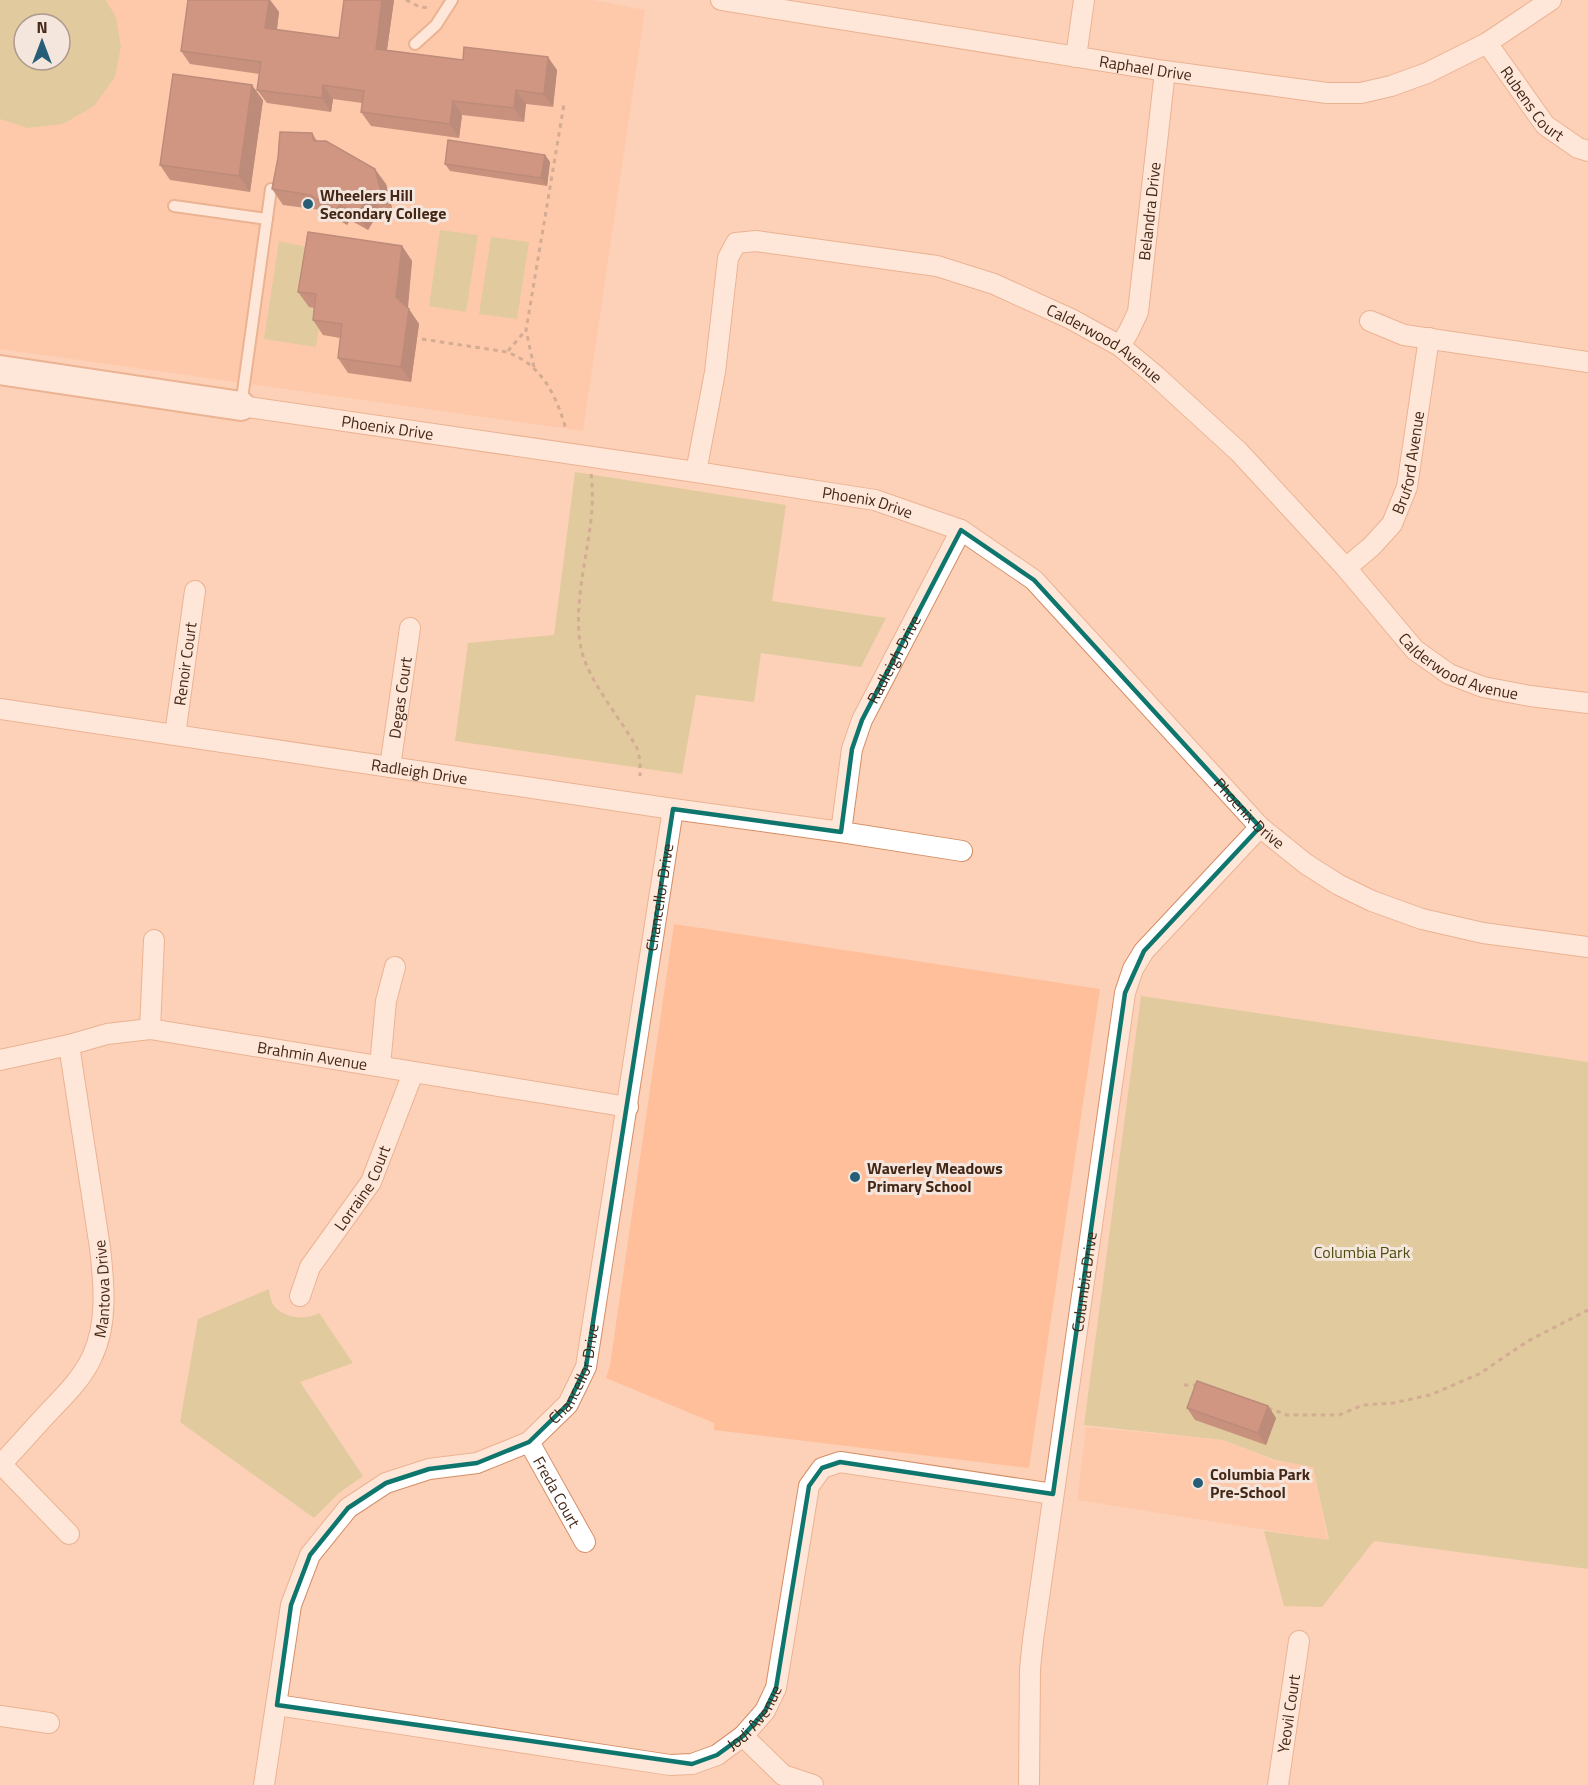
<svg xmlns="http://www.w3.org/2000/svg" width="1588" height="1785" font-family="'Titillium Web',sans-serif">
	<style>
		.built { fill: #ffbf9a; fill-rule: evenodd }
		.green { fill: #bec27d; fill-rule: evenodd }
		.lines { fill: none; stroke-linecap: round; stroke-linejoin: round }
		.lane-casing { stroke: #d48e65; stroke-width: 14 }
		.street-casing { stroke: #d48e65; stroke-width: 22 }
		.secondary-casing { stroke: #d48e65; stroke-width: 32 }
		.path { stroke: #a27e69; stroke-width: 3; stroke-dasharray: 4.5 4.5; stroke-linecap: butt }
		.lane { stroke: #fff; stroke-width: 10 }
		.street { stroke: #fff; stroke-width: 20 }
		.secondary { stroke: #fff; stroke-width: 28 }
		.wall { fill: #864338 }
		.shaded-wall { fill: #6d372e }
		.building { fill: #9c4e41; stroke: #6d372e; stroke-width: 1.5 }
		.marked { fill: none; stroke: #0f766e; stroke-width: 4.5; stroke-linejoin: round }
		.poi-dot { fill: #265e78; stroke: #f4e5dd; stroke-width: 2 }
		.labels { text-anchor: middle; stroke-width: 6; stroke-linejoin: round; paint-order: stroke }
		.street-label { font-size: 16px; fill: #442817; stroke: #f4e5dd }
		.poi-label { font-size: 16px; font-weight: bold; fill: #442817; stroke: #f4e5dd; text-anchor: start }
		.park-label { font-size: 16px; fill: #4d4e0f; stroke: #f4e5dd }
	</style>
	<rect width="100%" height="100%" fill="#fdd1b8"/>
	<g class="built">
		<path d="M0,0h594l51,10 -62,421 -583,-82zM24,24h36v36h-36z"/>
		<path d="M674,924l426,65 -71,479 -315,-38v-7l-108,-45 4,-13z"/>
		<path d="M1086,1427l137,13 52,21 38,5 15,74 -251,-40z"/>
	</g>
	<g class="green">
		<path d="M0,0h106l10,17 5,30 -6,30 -21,29 -31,18 -35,4 -28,-9zM24,24h36v36h-36z"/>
		<path d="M440,230l38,5 -12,77 -37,-6z"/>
		<path d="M491,237l38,5 -12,77 -38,-5z"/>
		<path d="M279,241l33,7 -3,59 13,2 -6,38 -52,-8z"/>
		<path d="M575,472l211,33 -14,96 114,17 -25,49 -100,-14 -7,49 -58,-7 -14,79 -227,-33 13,-98 86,-8z"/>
		<path d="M1141,996l447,66v507l-214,-28 -52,66 -38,-1 -20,-75 65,9 -16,-73 -38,-7 -52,-20 -139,-15z"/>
		<path d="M269,1289c1,7 2,14 7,19 12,11 30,12 43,5l34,50 -53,19 63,94 -24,17 -25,25 -134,-96 18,-103z"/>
	</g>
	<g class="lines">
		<defs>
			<g id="lane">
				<path d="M415,44l21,-19 16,-25"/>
				<path d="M174,206l93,13"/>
				<path d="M241,406l30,-217"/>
			</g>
			<g id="street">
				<path id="s1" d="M721,0l444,71 162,22h34l30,-7 36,-13 60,-30 64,-43"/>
				<path id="s2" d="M1487,43l58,82 33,23 10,3"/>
				<path d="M1076,57l8,-57"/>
				<path d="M1370,321l34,14 184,27"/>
				<path id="s3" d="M1120,346l9,-15 9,-19 27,-241"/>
				<path id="s4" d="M241,406l455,66 179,28 86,30 73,50 226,247 46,37 33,21 33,16 50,18 61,14 105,14"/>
				<path id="s5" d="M696,472l19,-100 13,-114 8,-15 20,-2 181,25 57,18 77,35 49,27 36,30 83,76 107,116 69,82 34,24 34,13 47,9 58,7"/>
				<path id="s6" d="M1346,568l26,-22 20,-22 15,-37 22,-149"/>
				<path id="s7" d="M0,709l673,100 168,23 121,19"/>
				<path id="s8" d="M175,735l20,-144"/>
				<path id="s9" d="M390,767l20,-139"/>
				<path id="s10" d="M841,832l11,-83 10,-29 99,-190"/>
				<path d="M150,1029l4,-89"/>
				<path id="s11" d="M0,1060l69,-15 38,-11 43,-5 478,78"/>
				<path d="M380,1066l6,-65 9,-34"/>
				<path id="s12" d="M300,1296l10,-29 61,-85 42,-109"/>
				<path id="s13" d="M529,1442l56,100"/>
				<path d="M1,1464l68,70"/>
				<path id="s14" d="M0,1465c16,-16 31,-34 47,-51 16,-17 35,-35 45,-57 16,-33 12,-74 8,-109l-31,-203"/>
				<path id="s15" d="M277,1705l393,60 22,-1 25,-9 26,-19 22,-25 11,-23 33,-202 13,-18 18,-6 213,32"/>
				<path d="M0,1716l49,7"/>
				<path d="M743,1736l40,39 30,10"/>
				<path id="s16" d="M264,1785l27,-180 19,-50 38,-47 38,-25 43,-14 48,-6 52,-21 39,-38 18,-37 87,-558"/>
				<path id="s17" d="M1029,1785l1,-116 3,-29 92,-647 8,-24 11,-18 116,-124"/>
				<path id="s18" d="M1278,1785l21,-144"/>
			</g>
			<path id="secondary" d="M0,370l241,36"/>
		</defs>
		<use href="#lane" class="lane-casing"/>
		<use href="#street" class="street-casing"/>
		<use href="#secondary" class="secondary-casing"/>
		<g class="path">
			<path d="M406,0l14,7 11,1"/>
			<path d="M422,339l85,13c35,13 49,43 59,77"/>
			<path d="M508,351l18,-21"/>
			<path d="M534,367l-8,-37 38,-226"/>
			<path d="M591,474c8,56 -21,117 -10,174 6,31 40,71 56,100l3,12v16"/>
			<path d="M1184,1385h15"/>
			<path d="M1268,1408l19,7h52l24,-10 30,-2 37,-8 49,-21 49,-33 60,-31"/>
		</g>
		<use href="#lane" class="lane"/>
		<use href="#street" class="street"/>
		<use href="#secondary" class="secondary"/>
	</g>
	<g class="wall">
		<path d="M269,0h1l9,12 -2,18 62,8 55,-38 -7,50 76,10 94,10 -4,37 -27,-3 -2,18 -62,-7 -3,23 -88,-12 -10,-14 1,-9 -29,-4 -2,13 -64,-9 -10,-13 2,-16 -69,-10 -9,-13z"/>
		<path d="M263,100l-13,92 -80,-12 -10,-15z"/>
		<path d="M312,133l5,8 69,43 6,24 -12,2 -12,20 -18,-10 -3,5 -26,-15 -38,-5 -11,-16z"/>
		<path d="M545,155l5,7 -3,24 -97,-15 -5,-7z"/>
		<path d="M402,246l10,15 -4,47 11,16 -8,58 -63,-9 -10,-15 2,-20 -17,-3 -10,-15 1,-12 -5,-1 -11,-15z"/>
		<path d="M1268,1406l8,12 -10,27 -71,-25 -8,-12z"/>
	</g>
	<g class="shaded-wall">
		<path d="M269,0h1l9,12 -4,30 -10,-14z"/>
		<path d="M382,0h12l-9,63 -9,-14z"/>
		<path d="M548,57l9,13 -4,37 -9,-13z"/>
		<path d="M252,85l11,15 -13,92 -11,-16z"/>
		<path d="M323,85l10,14 -2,13 -9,-14z"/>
		<path d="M516,90l10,14 -2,18 -10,-14z"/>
		<path d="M453,101l9,14 -3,23 -9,-14z"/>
		<path d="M545,155l5,7 -3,24 -6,-8z"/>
		<path d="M375,169l11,15 6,24 -11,-16z"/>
		<path d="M370,195l10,15 -12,20 -11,-16z"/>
		<path d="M340,205l10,15 -3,5 -11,-15z"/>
		<path d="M402,246l10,15 -5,51 -11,-15z"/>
		<path d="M409,309l10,15 -8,58 -10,-15z"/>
		<path d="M1268,1406l8,12 -10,27 -8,-12z"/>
	</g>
	<g class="building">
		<path d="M188,0h81l-4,28 74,10 5,-38h38l-6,49 87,11 1,-13 84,10 -4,37 -28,-4 -2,18 -61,-7 -3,23 -89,-12 3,-21 -41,-6 -1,13 -65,-8 4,-28 -80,-11z"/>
		<path d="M173,74l79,11 -13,91 -79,-11z"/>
		<path d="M280,132l32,1 2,8h12l49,28 6,23 -11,3 -13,19 -17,-9 -4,5 -26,-15 -38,-6 6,-31z"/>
		<path d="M448,140l97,15 -4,23 -96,-14z"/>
		<path d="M308,232l94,14 -6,51 13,12 -8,58 -63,-9 4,-34 -29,-4 3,-26 -18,-2z"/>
		<path d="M1197,1381l71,25 -10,27 -71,-25z"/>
	</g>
	<path d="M0 0H1588V1785H0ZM961,530l73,50 226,247 -116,124 -19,42 -72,501 -213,-32 -18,6 -13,18 -33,202 -11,23 -22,25 -26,19 -25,9 -415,-59 14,-100 19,-50 38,-47 38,-25 43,-14 48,-6 52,-21 39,-38 18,-37 87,-558 168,23 11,-83 10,-29z" fill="#fdd1b8" fill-opacity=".55" fill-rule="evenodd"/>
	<path class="marked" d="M961,530l73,50 226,247 -116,124 -19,42 -72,501 -213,-32 -18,6 -13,18 -33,202 -11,23 -22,25 -26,19 -25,9 -415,-59 14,-100 19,-50 38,-47 38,-25 43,-14 48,-6 52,-21 39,-38 18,-37 87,-558 168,23 11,-83 10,-29z"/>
	<g class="poi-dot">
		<circle cx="308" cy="204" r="6"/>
		<circle cx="855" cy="1177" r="6"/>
		<circle cx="1198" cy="1483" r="6"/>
	</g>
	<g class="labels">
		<g class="street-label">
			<text dy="6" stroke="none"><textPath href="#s1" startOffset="430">Raphael Drive</textPath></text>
			<text dy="6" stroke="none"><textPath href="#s2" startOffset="76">Rubens Court</textPath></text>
			<text dy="6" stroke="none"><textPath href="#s3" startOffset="140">Belandra Drive</textPath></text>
			<text dy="6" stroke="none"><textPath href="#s5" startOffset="622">Calderwood Avenue</textPath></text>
			<text dy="6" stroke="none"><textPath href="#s4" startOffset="148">Phoenix Drive</textPath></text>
			<text dy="6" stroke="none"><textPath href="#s6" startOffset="128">Bruford Avenue</textPath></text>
			<text dy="6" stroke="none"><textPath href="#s4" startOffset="634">Phoenix Drive</textPath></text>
			<text dy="6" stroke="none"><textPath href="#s10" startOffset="183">Radleigh Drive</textPath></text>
			<text dy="6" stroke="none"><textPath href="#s5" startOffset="1108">Calderwood Avenue</textPath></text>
			<text dy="6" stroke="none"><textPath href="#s8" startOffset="72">Renoir Court</textPath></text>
			<text dy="6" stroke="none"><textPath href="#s9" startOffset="70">Degas Court</textPath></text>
			<text dy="6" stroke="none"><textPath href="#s7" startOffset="424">Radleigh Drive</textPath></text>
			<text dy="6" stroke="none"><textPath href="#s4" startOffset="1138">Phoenix Drive</textPath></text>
			<text dy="6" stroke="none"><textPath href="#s16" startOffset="1062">Chancellor Drive</textPath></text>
			<text dy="6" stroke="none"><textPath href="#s11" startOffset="318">Brahmin Avenue</textPath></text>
			<text dy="6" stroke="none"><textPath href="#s12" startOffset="126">Lorraine Court</textPath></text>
			<text dy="6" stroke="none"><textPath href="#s17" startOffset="507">Columbia Drive</textPath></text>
			<text dy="6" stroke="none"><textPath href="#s14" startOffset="212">Mantova Drive</textPath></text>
			<text dy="6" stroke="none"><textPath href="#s16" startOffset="576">Chancellor Drive</textPath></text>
			<text dy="6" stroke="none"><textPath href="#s13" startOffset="57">Freda Court</textPath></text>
			<text dy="6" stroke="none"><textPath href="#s18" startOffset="72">Yeovil Court</textPath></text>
			<text dy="6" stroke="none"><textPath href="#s15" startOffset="500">Jodi Avenue</textPath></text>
		</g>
		<g class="poi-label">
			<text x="320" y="201">Wheelers Hill<tspan x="320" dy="18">Secondary College</tspan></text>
			<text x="867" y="1174">Waverley Meadows<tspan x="867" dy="18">Primary School</tspan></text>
			<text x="1210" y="1480">Columbia Park<tspan x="1210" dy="18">Pre-School</tspan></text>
		</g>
		<g class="park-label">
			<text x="1362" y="1258">Columbia Park</text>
		</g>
	</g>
	<g transform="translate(42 42)"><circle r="28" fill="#f4e5dd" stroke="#ae998e" stroke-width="1.5"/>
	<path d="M0-4.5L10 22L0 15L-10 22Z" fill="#265e78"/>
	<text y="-9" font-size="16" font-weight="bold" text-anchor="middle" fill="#442817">N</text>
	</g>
</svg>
